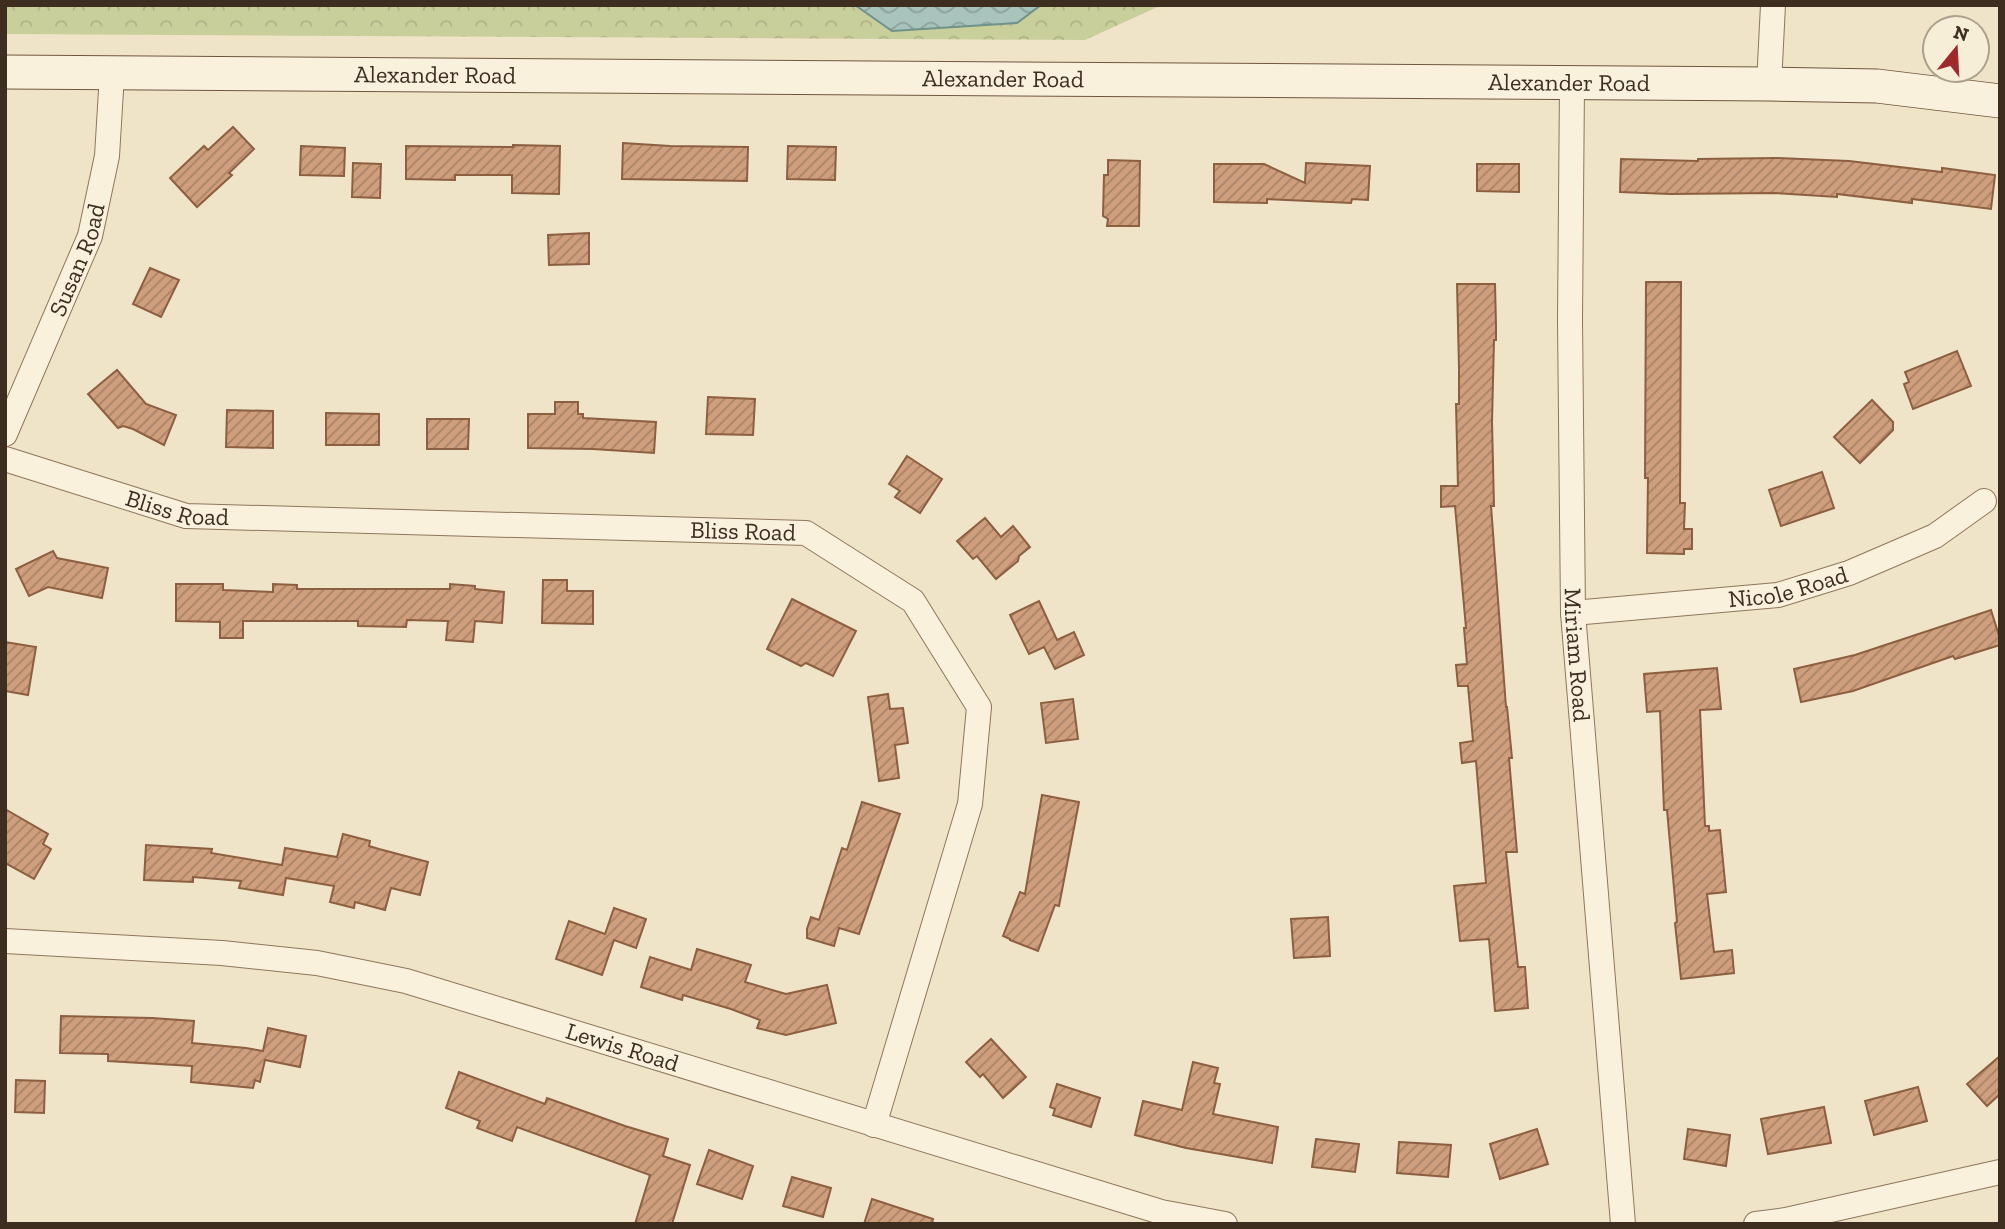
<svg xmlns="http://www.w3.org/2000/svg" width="2005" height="1229" font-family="'Zilla Slab',serif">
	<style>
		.forest { fill: url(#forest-crowns) }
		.water { fill: url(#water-waves); stroke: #6f938a; stroke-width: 2 }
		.building { fill: url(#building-hatch); stroke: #8d5f41; stroke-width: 2 }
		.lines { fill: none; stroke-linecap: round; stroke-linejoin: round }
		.street-casing { stroke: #8d765c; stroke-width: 26 }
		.secondary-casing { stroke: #6f573f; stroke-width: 35 }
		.street { stroke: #faf1dc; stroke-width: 24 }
		.secondary { stroke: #faf1dc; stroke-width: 33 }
		.labels { text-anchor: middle; stroke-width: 7; stroke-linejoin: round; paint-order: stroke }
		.street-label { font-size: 24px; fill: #3d2e20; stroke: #f7eed8 }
	</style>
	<defs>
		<pattern id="forest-crowns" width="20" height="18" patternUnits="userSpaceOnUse" patternTransform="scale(1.75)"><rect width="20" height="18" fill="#c9cf9b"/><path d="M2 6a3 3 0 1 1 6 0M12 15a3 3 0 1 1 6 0" fill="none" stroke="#aeb285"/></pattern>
		<pattern id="water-waves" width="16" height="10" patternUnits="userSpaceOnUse" patternTransform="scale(1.75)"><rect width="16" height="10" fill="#a9c4bc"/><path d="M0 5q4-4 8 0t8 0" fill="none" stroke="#8ba098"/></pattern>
		<pattern id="building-hatch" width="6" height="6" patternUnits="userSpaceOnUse" patternTransform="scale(1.75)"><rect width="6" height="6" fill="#cf9f7d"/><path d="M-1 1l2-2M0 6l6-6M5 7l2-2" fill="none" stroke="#a98266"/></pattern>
	</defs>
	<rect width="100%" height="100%" fill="#f0e4c8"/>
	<path class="forest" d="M5,5h1157l-77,35 -1080,-6z"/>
	<path class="water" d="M855,5h186l-24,18 -125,8z"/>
	<g class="building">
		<path d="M233,127l21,22 -25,24 3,2 -35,32 -27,-29 34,-32 4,4z"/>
		<path d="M623,143l47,3 78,1 -1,34 -125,-2z"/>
		<path d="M513,145l47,1 -1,48 -47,-1v-18h-57v5l-49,-1v-33l107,1z"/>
		<path d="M301,146l44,2 -1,28 -44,-1z"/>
		<path d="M788,146l48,1 -1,33 -48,-1z"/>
		<path d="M1778,158l71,3 93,11v-4l53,7 -4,34 -79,-10v4l-75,-9v3l-62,-4 -105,1 -50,-2 1,-33 77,2v-2z"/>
		<path d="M1108,160l32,1 -1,65h-32l1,-7 -5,-3 1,-41h4z"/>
		<path d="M353,163l28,1 -1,34 -28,-1z"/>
		<path d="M1306,163l64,3 -2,34 -16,-1 -1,4 -84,-4v4l-53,-1v-38h50l41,19z"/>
		<path d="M1477,164h42v28l-42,-1z"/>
		<path d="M589,233v31l-40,1 -1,-30z"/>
		<path d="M150,268l29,12 -18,37 -28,-13z"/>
		<path d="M1646,282h35l-1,221h5l-1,26h8v20h-8v5l-37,-1 1,-75h-3z"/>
		<path d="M1457,284h38l1,41v15h-2l-2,82 2,84h-3l15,201h1l5,51h-3l8,94h-11l12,115h7l3,41 -33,3 -6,-72 -29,2 -6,-55 32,-3 -10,-122 -14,2 -2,-20 13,-2 -5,-55h-10l-2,-21 11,-1 -3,-36h2l-11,-122 -14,1v-21h17l-2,-82h3v-37z"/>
		<path d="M1957,351l14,35 -58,23 -9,-25 5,-2 -4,-10z"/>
		<path d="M117,370l29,34 30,11 -12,30 -31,-16 -10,-3 -5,2 -30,-34z"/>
		<path d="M708,397l47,2 -2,36 -47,-1z"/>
		<path d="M1872,400l21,22v8l-33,33 -26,-26z"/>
		<path d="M555,402h23v12h5v4l73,4 -2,31 -61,-4 -65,-1v-34h27z"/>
		<path d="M227,410l46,1v37l-47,-1z"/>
		<path d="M326,413l53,1v31h-53z"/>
		<path d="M427,419h42l-1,30h-41z"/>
		<path d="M907,456l35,23 -22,34 -25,-16 5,-6 -11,-7z"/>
		<path d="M1822,472l12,36 -53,18 -12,-36z"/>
		<path d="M985,518l16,19 12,-11 17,21 -11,9 -1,5 -22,18 -19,-23 -4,3 -16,-18z"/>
		<path d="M53,551l4,7 51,10 -6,30 -54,-11 -19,9 -13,-27z"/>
		<path d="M543,580h24v11h26v33l-51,-1z"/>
		<path d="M176,584h47v6l50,2v-8l24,1v4h153v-5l25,2v3l29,3 -2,31 -27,-2 -2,21 -27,-2 2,-19 -41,-1 -1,7 -48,-1v-5h-115v17h-23v-16l-44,-1z"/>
		<path d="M792,599l64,32 -23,45 -27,-13 -5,3 -34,-17z"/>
		<path d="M1039,601l18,39 17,-8 10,23 -29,14 -11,-22 -15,7 -19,-39z"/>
		<path d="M1991,610l9,29v6l-45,14 -2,-3 -100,35 -52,11 -7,-33 61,-14z"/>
		<path d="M5,642l31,5 -8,48 -23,-4z"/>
		<path d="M1717,668l4,41 -21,1 5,116h4v5l11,-1 6,62 -19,2 7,58 18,-2 2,23 -53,6 -6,-56 2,-1 -10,-112h-3l-4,-99 -13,1 -3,-38z"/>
		<path d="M888,694l2,15 13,-1 5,35 -13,2 4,33 -20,3 -11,-84z"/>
		<path d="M1073,699l5,40 -32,4 -5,-40z"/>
		<path d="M1042,795l37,7 -20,104 -4,-1 -17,46 -28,-11v-1l-7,-3 17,-44 5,2z"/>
		<path d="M862,802l38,12 -41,120 -20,-6 -5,18 -27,-8v-9l4,-12 8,3 23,-72 5,2z"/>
		<path d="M5,809l43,25 -5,10 8,5 -17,30 -29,-16z"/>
		<path d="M343,834l27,7 -1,5 10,3 49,13 -8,33 -29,-7 -6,22 -30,-8 -1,6 -24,-6 4,-16 -48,-8 -3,17 -44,-7 2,-7 -48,-4v5l-49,-2 2,-35 66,4 -1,4 71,12 3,-17 52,9z"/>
		<path d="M614,908l32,11 -10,29 -22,-8 -12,35 -46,-16 13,-38 36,13z"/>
		<path d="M1328,917l2,39 -36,2 -3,-39z"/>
		<path d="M697,949l54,16 -6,17 41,12 41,-9 9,38 -50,12 -29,-7 3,-8 -29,-11 -48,-14 -1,5 -41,-13 9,-30 41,13z"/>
		<path d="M61,1016l91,2 42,3 -2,22 54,5 17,3 5,-23 38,8 -6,31 -35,-7 -5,22 -5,-2 -2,8 -62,-6 1,-16 -84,-5v-7l-48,-1z"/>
		<path d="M991,1039l35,38 -23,21 -20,-24 -3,3 -14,-15z"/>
		<path d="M2000,1056v38l-13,12 -20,-22z"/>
		<path d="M1193,1062l25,6 -4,15 6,1 -7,30 65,13 -6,36 -86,-15 -51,-13 8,-34 39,9z"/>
		<path d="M459,1072l86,32 2,-6 78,28 43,13 -5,17 27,9 -18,59h-37l15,-49 -133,-48 -5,14 -35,-13 3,-7 -34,-13z"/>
		<path d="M16,1080l29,1 -1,32 -29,-1z"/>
		<path d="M1057,1084l43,14 -9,29 -38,-12 2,-6 -5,-2z"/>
		<path d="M1918,1087l9,34 -53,14 -9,-34z"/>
		<path d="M1824,1107l7,36 -63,11 -7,-35z"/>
		<path d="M1537,1129l11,35 -48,15 -10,-35z"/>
		<path d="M1688,1129l42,6 -4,31 -42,-7z"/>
		<path d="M1316,1139l43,5 -4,28 -43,-5z"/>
		<path d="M1399,1142l52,3 -3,32 -51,-4z"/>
		<path d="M709,1150l44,16 -11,33 -45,-15z"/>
		<path d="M792,1177l39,11 -8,29 -40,-11z"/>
		<path d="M872,1199l61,20 -1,5h-68z"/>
	</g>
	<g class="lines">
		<defs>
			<g id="street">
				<path id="s1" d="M1572,83l-2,237 3,293 50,611"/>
				<path d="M1769,84l4,-79"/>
				<path id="s2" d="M5,434l85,-198 17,-80 5,-82"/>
				<path id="s3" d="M5,459l181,57 620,17 107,68 66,106 -9,97 -96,321"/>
				<path id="s4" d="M1573,613l205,-18 71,-22 86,-37 49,-35"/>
				<path id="s5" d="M5,941l217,12 95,10 89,18 755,231 64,12"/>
				<path d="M1756,1224l30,-4 214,-48"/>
			</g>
			<g id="secondary">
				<path id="s6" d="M5,72l1764,12 108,2 123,15"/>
			</g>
		</defs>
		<use href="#street" class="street-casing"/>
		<use href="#secondary" class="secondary-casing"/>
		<use href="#street" class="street"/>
		<use href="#secondary" class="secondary"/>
	</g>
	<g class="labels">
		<g class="street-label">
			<text dy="8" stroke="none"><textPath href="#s6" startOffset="430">Alexander Road</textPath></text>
			<text dy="8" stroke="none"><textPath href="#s6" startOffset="998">Alexander Road</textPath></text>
			<text dy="8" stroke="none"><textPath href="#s6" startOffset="1564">Alexander Road</textPath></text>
			<text dy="8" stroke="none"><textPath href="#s2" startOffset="189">Susan Road</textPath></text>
			<text dy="8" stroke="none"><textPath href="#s3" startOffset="180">Bliss Road</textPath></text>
			<text dy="8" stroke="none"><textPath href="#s3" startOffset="747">Bliss Road</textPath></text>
			<text dy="8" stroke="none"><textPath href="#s4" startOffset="217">Nicole Road</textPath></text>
			<text dy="8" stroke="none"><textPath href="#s1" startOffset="572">Miriam Road</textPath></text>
			<text dy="8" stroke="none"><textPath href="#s5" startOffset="630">Lewis Road</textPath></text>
		</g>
	</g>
	<rect width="2005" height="1229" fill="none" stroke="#3d2e20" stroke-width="14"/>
	<g transform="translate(1956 49) rotate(18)"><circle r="33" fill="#f7eed8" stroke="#ada18e" stroke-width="2"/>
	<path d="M0-5L12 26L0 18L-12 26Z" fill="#9e2a2b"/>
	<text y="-10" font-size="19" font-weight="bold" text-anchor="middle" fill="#3d2e20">N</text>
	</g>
</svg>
